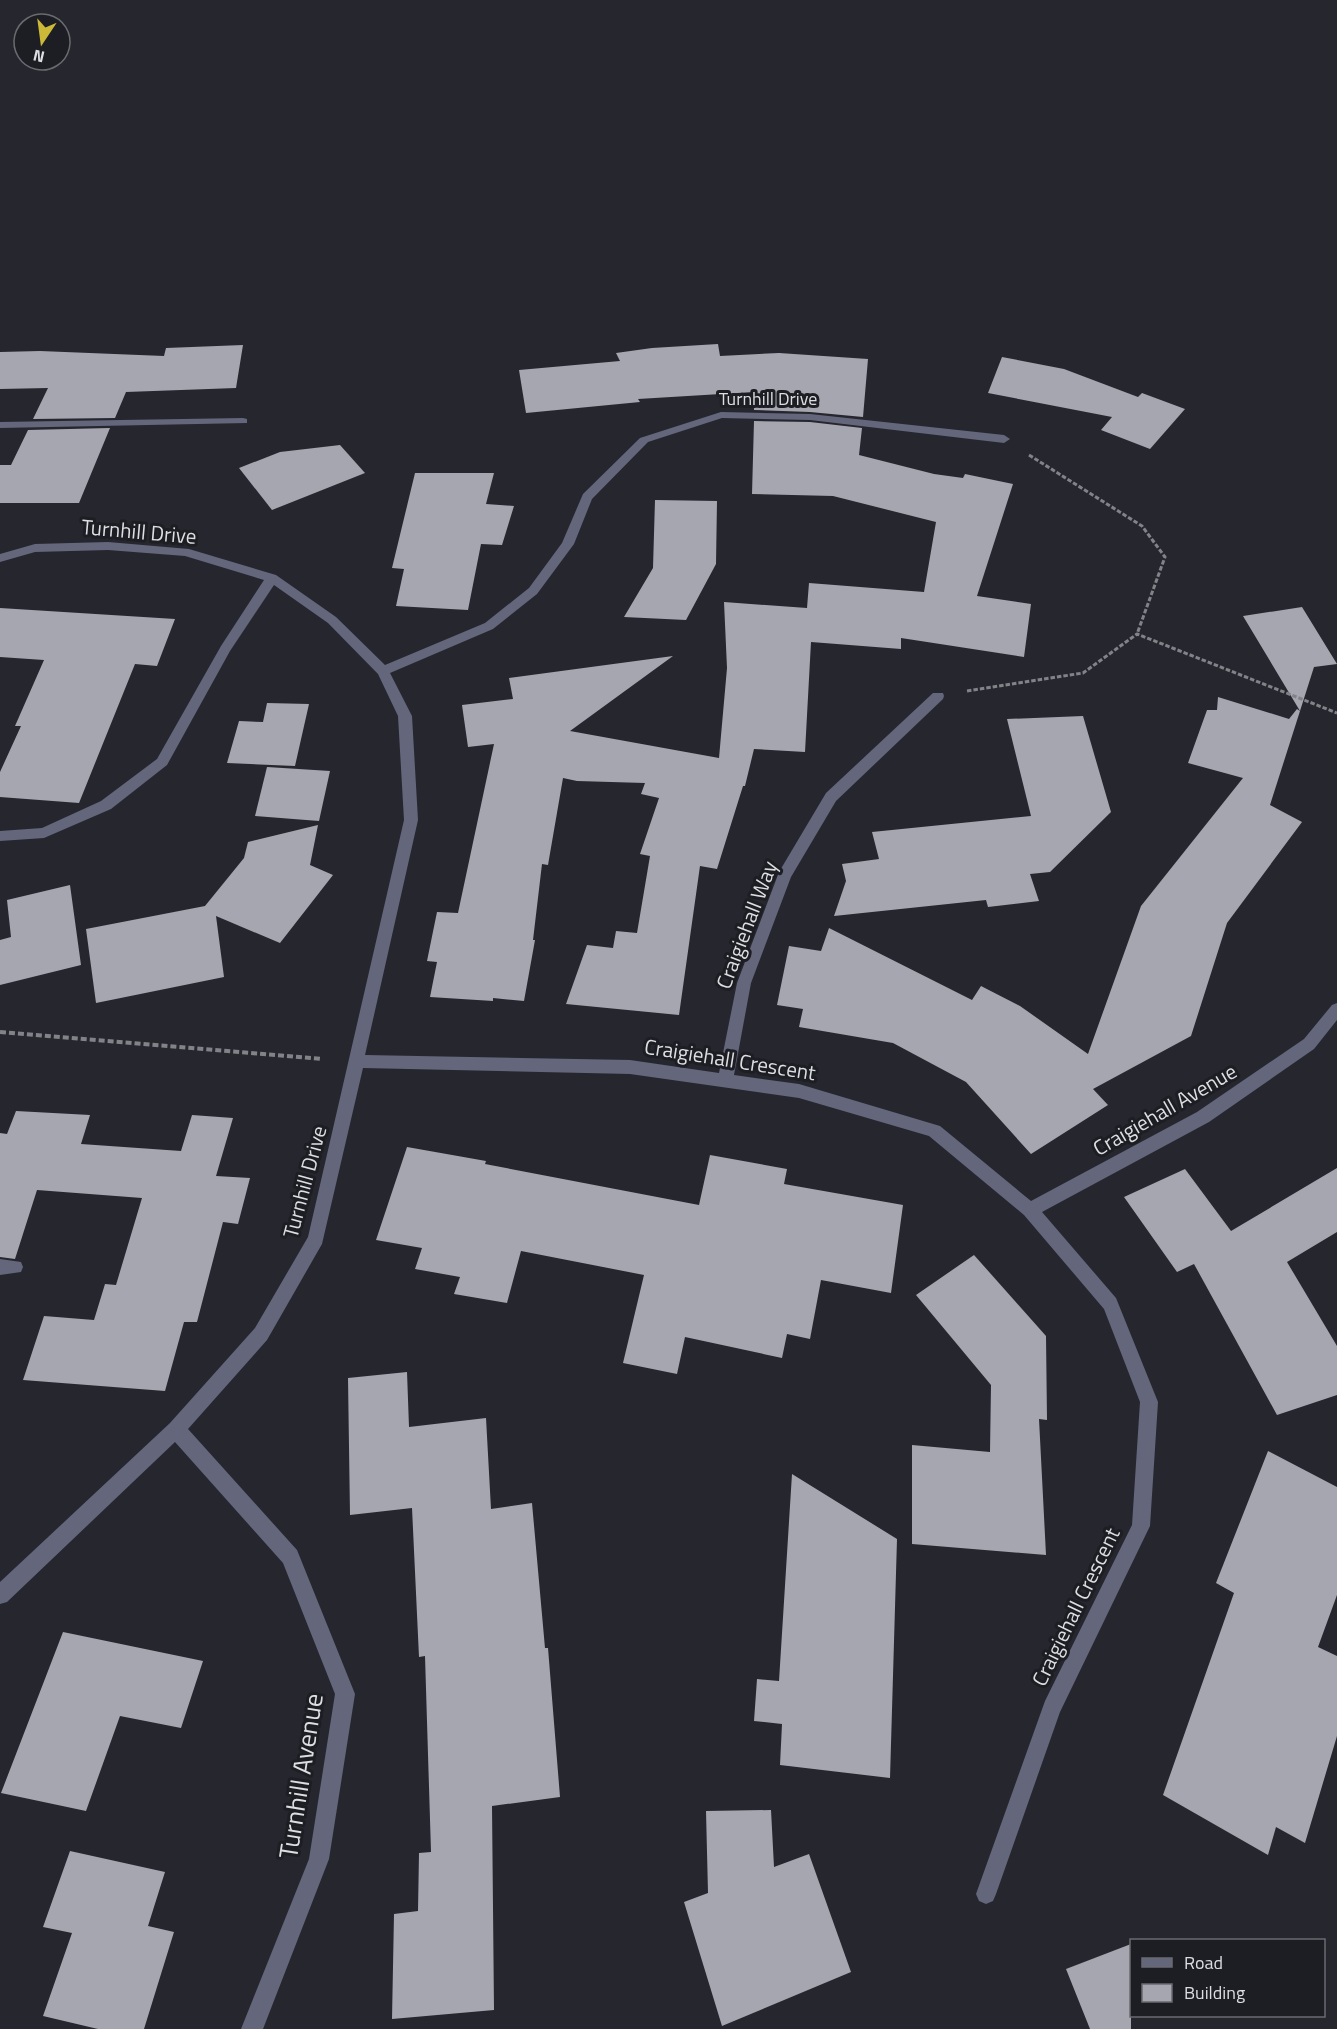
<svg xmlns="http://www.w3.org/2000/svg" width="1337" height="2029" font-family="'Titillium Web',sans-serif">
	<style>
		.building { fill: #a5a6af }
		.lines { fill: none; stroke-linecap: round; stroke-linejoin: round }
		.path-far1 { stroke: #828389; stroke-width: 3; stroke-dasharray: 4.5 2; stroke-linecap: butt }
		.path { stroke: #828389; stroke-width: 4; stroke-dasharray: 6 3; stroke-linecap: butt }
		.minor { fill: #64667c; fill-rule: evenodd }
		.labels { text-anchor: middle; stroke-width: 6; stroke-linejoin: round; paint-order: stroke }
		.far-street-label { font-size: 18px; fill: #dddee2; stroke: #1d1d24 }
		.street-label { font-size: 21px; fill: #dddee2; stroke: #1d1d24 }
		.near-street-label { font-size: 26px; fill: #dddee2; stroke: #1d1d24 }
	</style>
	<rect width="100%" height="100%" fill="#26272e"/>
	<g class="building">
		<path d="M718,344l2,12 59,-3 89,6 -5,58 -53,-5 -56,-2v-18l-116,7 2,3 -114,11 -7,-43 101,-9 -4,-8 36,-5z"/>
		<path d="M243,345l-7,43 -110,4 -11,26 -82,1 15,-31 -48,1v-37l40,-1 124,5 2,-8z"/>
		<path d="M1002,357l62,12 74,28 4,-4 43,16 -35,40 -49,-19 11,-13 -124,-24z"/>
		<path d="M754,421l56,1 52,6 -3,27 75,19 29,4 2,-4 48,10 -36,112 54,8 -7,53 -123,-19v11l-90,-7 -6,110 -51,-3 -9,37h-2l-26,83 -17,-3 -21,149 -113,-11 21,-59 26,3 3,-17 21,2 13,-77 -10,-2 19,-56 -18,-4 4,-11 -68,-2 -14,-3 -15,87 -6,-1 -9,76h2l-11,61 -31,-3v3l-63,-4 7,-35 -10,-1 10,-49 21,1 36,-169 -26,3 -6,-42 51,-6 -4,-21 164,-22 -103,75 149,27 8,-90 -3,-66 83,6 2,-25 115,9 12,-70 -103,-26 -81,-2z"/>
		<path d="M110,428l-31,75h-79v-38h11l17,-35z"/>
		<path d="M340,445l25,28 -93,37 -33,-42 41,-16z"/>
		<path d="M415,473h79l-8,31 28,2 -12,39 -21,-1 -13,66 -72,-4 8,-37 -12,-1z"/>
		<path d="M655,500l62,1 -1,63 -30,56 -62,-3 29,-49z"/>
		<path d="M1302,607l35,57 -23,3 -14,44 -57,-95z"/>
		<path d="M0,608l175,11 -18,47 -22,-2 -56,139 -79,-6v-25l21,-46h-6l29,-66 -44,-3z"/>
		<path d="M1218,697l71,22 8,-10 3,2 -30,94 32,17 -75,101 -36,113 -98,53 15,16 -77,49 -65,-72 -73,-39 -94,-16 4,-18 -26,-4 12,-59 32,5 8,-23 143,72 9,-14 39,20 68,48 53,-148 102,-128 -55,-15 19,-53h10z"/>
		<path d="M267,703l42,1 -14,62 -68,-3 12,-42 24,1z"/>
		<path d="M1083,716l28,96 -61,60 -20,2 9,27 -51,6 -2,-7 -152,16 12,-35 -4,-17 37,-5 -7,-27 159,-16 -24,-97z"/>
		<path d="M267,767l63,4 -11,50 -64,-5z"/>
		<path d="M318,825l-8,40 23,10 -53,68 -64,-27 8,61 -128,26 -10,-74 119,-23 39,-48 4,-16z"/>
		<path d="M70,885l11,80 -81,20v-45l11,-3 -4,-37z"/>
		<path d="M16,1111l74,4 -9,29 100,7 11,-36 41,3 -17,58 34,2 -12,46 -15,-2 -26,100h-13l-19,69 -142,-11 21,-64 50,4 11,-36 11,1 26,-87 -105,-8 -22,69 -15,-2v-124l7,1z"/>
		<path d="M407,1147l79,14 -1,3 214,41 11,-50 77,14 -3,15 119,21 -12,88 -70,-13 -11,59 -23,-5 -5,24 -97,-21 -8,37 -54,-11 21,-88 -123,-24 -14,52 -53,-9 6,-17 -45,-8 7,-21 -46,-8z"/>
		<path d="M1337,1168v64l-50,30 50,84v49l-60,20 -83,-151 -17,8 -53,-75 61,-28 46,62z"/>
		<path d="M974,1255l72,81 1,84 -8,-1 7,136 -134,-11v-99l78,7 1,-67 -75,-90z"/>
		<path d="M407,1372l2,55 77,-9 5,91 41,-6 13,145h3l12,149 -68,9 2,204 -102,9 2,-105 24,-3 1,-58 12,-1 -6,-196 -6,1 -7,-149 -62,7 -2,-137z"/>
		<path d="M1268,1451l69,36v108l-19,52 19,9v80l-32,107 -29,-16 -8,28 -105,-60 71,-202 -18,-10z"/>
		<path d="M792,1474l105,65 -7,239 -110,-13 2,-41 -28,-3 3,-42 22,2z"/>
		<path d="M63,1632l140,29 -22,67 -61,-12 -34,95 -85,-18z"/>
		<path d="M771,1810l3,57 35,-13 42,118 -129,54 -38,-124 24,-9 -2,-82z"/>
		<path d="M70,1851l95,21 -17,54 26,6 -30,97h-46l-55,-13 29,-83 -29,-6z"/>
		<path d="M1131,1944v85h-41l-24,-60z"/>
	</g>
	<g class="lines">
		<g class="path-far1">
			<path d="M1029,455l113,71 23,31 -28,77"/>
			<path d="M967,691l116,-18 54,-39 200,79"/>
		</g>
		<path class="path" d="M0,1032l322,27"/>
		<g class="minor">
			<path d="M721,412l89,2 194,21 6,4 -6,4 -194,-23 -88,-2 -74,24 -56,57 -18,45 -37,50 -44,35 -103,44 22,43 6,104 -53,235 265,5 89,13 18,-90 42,-111 47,-79 107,-100h10l1,3 -1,3 -107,102 -45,76 -40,106 -17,92 65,9 141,42 91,75 166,-89 107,-73 28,-34 5,-2v17l-23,29 -105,73 -167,90 74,86 42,104 -8,124 -90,186 -64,182 -3,7 -7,3 -7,-3 -3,-7 69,-193 87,-176 8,-123 -36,-93 -80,-94 -95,-79 -130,-38 -169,-24 -267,-6 -41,176 -55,96 -79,89 109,121 58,144 -26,165 -66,170h-22l68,-170 26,-165 -52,-131 -108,-121 -168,160 -7,2v-22l170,-159 85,-95 53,-91 96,-417 -6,-104 -20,-42 -50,-51 -54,-38 -44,66 -63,114 -56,44 -67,29 -44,3v-10l42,-3 59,-27 56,-42 64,-113 43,-66 -79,-24 -77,-6 -73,2 -35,10v-8l35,-10 73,-2 81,7 87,26 60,42 49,48 100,-42 44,-35 33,-45 21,-49 57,-56z"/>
			<path d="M243,418l4,1v4l-247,5v-6z"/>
			<path d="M0,1259l21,3 2,5 -2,5 -21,3z"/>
		</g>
	</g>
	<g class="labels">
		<g class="far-street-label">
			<text x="768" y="405">Turnhill Drive</text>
		</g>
		<g class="street-label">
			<text transform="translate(139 532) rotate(5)" y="7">Turnhill Drive</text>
			<text transform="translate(747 925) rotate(-69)" y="7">Craigiehall Way</text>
			<text transform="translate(730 1060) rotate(9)" y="7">Craigiehall Crescent</text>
			<text transform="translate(1165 1110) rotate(-30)" y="7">Craigiehall Avenue</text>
			<text transform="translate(305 1182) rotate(-75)" y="7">Turnhill Drive</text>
			<text transform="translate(1076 1607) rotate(-64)" y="7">Craigiehall Crescent</text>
		</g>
		<g class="near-street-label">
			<text transform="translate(301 1776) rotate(-81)" y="9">Turnhill Avenue</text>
		</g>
	</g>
	<rect x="1130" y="1939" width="195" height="78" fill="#1d1d24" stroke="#6a6a70" stroke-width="1.5"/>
	<rect x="1142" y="1958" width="30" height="9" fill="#64667c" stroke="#6a6a70" stroke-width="1.5"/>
	<text x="1184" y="1969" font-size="18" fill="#dddee2">Road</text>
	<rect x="1142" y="1984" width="30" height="18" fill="#a5a6af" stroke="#6a6a70" stroke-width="1.5"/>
	<text x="1184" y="1999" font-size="18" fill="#dddee2">Building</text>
	<g transform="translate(42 42) rotate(193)"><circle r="28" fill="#1d1d24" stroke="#6a6a70" stroke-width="1.5"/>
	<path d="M0-4.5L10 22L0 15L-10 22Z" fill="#cdb938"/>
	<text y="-9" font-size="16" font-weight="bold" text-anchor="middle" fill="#dddee2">N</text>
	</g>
</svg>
